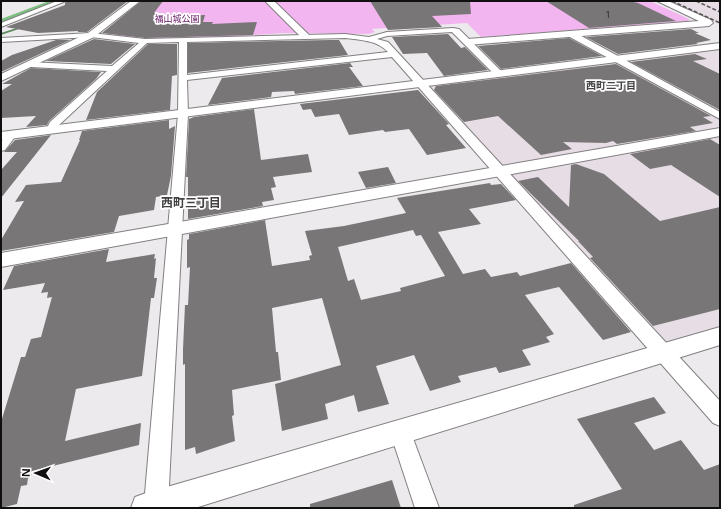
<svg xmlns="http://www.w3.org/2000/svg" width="721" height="509" font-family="'Noto Sans','Noto Sans JP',sans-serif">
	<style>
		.built { fill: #e6dde5 }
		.green { fill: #f2b5ef }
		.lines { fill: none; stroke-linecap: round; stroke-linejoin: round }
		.stream { fill: #5c8b5f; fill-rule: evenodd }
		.canal { fill: #7cc080; fill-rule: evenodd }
		.building { fill: #797678; fill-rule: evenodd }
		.minor-casing { stroke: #827f81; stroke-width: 2 }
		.tertiary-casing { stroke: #827f81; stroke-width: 2 }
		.minor { fill: #fff; fill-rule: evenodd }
		.tertiary { fill: #fff; fill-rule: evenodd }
		.rail { stroke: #565456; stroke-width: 1.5; stroke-dasharray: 4 2; stroke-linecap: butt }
		.labels { text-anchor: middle; stroke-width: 3.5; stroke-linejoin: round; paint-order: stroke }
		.number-label { font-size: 9px; fill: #2b2a2b }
		.far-park-label { font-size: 9px; fill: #631563; stroke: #fff }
		.far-neighbourhood-label { font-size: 10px; font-weight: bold; fill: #434143; stroke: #fff }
		.neighbourhood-label { font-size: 12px; font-weight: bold; fill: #434143; stroke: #fff }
	</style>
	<rect width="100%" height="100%" fill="#edeaed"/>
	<g class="built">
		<path d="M668,1h52v24z"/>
		<path d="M720,46v297l-49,14 -249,-273z"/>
	</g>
	<path class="green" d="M143,1h507l39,18 -1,2 -12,1 -195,15 -14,-14 -95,6 3,3 -6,2 -85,-1 -57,4 -70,2 -37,-3 -16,-4z"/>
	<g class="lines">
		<path class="stream" d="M23,26l2,1 -24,8v-2z"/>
		<path class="canal" d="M49,1h12l-1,2 -59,22v-6z"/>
	</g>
	<g class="building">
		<path d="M67,1h61l-41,31h-9v-1l-40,2 -32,-6 59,-22v-2z"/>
		<path d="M141,1h22l-9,12h4l-4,4 51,-2 -2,7h10l-1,2 45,-2 -4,13 -108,3 -43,-5z"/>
		<path d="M370,1h100l1,13 -39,2 10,11 -54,3z"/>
		<path d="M546,1h83l9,2 38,18 -87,7z"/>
		<path d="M691,29l8,4h-4l16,7 -15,3 2,1 -80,10 -32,-17z"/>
		<path d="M448,34l13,14 4,-1 23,23 -44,6 -17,-23 -24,1 -11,-17z"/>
		<path d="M569,38l33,18 -101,13 -23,-23z"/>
		<path d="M94,39l41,5 -24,20 -65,-3z"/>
		<path d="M56,40h14l-69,32v-11l11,-6z"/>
		<path d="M330,40h9l9,15 -160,18v-30z"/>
		<path d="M148,44h29v31l-5,1 -2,34 -84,10 11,-28z"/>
		<path d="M695,54l12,5 -14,2 27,13v36l-89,-48z"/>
		<path d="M350,63l3,4h-4l14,19 -68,8 -1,-3 -22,1 -1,5 -63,8 14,-27z"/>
		<path d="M616,64l95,52 -8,1 10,6 -23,4 6,4 -79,13 -4,-3 -7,2 -43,-1 9,7 -31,6 -43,-39 -34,6 -30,-32 2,-4z"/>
		<path d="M31,68l70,4 -5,7 -47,42 -2,4 -21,2 10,-11 -35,2v-27l11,-7h-10z"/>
		<path d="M418,90l31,34 -3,1 20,23 -39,7 -18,-26 -24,3 -2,-2 -34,5 -10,-21 -24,3 -4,-8 -8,1 -3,-6z"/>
		<path d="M254,109l7,51 47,-6 4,18 -39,5 3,10 -5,1 3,12 -12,2 1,4 -75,13v-42h-2l3,-58 5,-2z"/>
		<path d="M169,120v9l6,-3 -4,50 -4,19 -11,2 -2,13 -35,6 -5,16 -113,19v-11l23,-39 -9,1 11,-17 35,-3 19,-42h-1l3,-9z"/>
		<path d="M51,135l-50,63v-28l16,-18h-13l11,-12z"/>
		<path d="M710,139l10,6v52l-49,-32 -21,4 -20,-15z"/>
		<path d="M576,164l28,10 56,47 60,-14v102l-67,17 -63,-68 3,-1 -15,-16h1l-61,-60 20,-4 31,30 2,-42z"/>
		<path d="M388,167l8,16 -30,5 -8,-16z"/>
		<path d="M490,183l1,2 10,-1 15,16 -47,9 12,15 -43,8 25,42 22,-5 6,8 26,-5 3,4 51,-13 60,69 -28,8 -44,-53 -34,8 29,39 -8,3 4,5 -28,8 9,15 -32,8 -3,-6 -38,9 3,6 -31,9 -16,-36 -38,11 13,38 -31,8 -4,-17 -29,9 3,15 -46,12 -7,-47 66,-19 -19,-67 -50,10 4,44h2l3,28 -49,10 2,25 -2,1 3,25 -39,13 -1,-7 -10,3v-86l-2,1v-16l2,-44h3l2,-38 -3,1v-28l2,-1v-5l76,-14 7,46 38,-6 -1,-4 3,-1 -7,-24 39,-5 62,-13 -9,-15zM413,230l3,6 5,-1 24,41 -45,12 1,3 -40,9 -7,-21 -6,2 -10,-34z"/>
		<path d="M109,249l-3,13 49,-8 -1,5 2,-1 -2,20h3l-3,20h-3l-9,78 -66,13 -11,52 76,-18 -2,22 -107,26 -1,6 -3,1 -1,7 -6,1 -4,18 -16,4v-86l20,-65h4l6,-18 10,-2 11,-40 -5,1 1,-6 -7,1 4,-10 -42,7 11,-24z"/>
		<path d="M654,397l12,16 -32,10 20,27 27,-10 23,30 16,-6v44h-146v-3l48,-16 -45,-70z"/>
		<path d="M392,480l9,28h-91v-4z"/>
	</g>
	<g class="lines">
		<defs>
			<g id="minor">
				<path d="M57,1h9l-65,26v-4z"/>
				<path d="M453,28l6,1 42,42 1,2 -1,2h-6l-43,-43 -65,4 -10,3 11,3 332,359v25l-7,-3 -321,-366 -205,23 1,34 -20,391 -1,3h-22l-1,-3 34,-391 1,-72 -32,1 -88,82 -4,7 -4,1 -5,-3 4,-8 57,-51 -76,-4 -4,-3 1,-2 84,4 27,-23 -48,-6 -90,5v-4l90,-5 54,6 200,-5 24,3 18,-5zM345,38c15,2 32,2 43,14l-201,23v-33z"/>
				<path d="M568,32h6l146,80v7l-152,-83z"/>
				<path d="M12,131l5,3 -12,16 -4,1c0,-8 1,-18 11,-20z"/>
				<path d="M401,421l7,4 31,83h-24l-25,-76 4,-7z"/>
			</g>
			<g id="tertiary">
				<path d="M131,1h9l-46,36 -93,44v-7l87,-41z"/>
				<path d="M265,1h9l34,33 2,2 -2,2h-6z"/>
				<path d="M657,1h11l43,19 2,3 -4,3 -242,19 -5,-3 5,-3 232,-18z"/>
				<path d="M720,43v6l-719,91v-8z"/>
				<path d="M720,128v8l-719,131v-14z"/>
				<path d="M720,327v18l-525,163h-64l4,-11 11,-4z"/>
			</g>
		</defs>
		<use href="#minor" class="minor-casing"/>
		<use href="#tertiary" class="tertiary-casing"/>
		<use href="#minor" class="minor"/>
		<use href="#tertiary" class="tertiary"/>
		<g class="rail">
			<path d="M672,1l48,22"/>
			<path d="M696,1l24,11"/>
		</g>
	</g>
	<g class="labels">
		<g class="number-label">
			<text x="608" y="18">1</text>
		</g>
		<g class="far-park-label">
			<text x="177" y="22">福山城公園</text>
		</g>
		<g class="far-neighbourhood-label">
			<text x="611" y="89">西町二丁目</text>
		</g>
		<g class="neighbourhood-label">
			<text x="191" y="207">西町三丁目</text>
		</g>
	</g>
	<rect width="721" height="509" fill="none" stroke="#111011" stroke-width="4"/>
	<g transform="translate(36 473) rotate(272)" stroke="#ffffff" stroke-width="3" paint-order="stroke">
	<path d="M0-3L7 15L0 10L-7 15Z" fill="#111011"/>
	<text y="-6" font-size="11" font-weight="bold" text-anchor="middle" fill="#111011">N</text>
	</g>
</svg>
